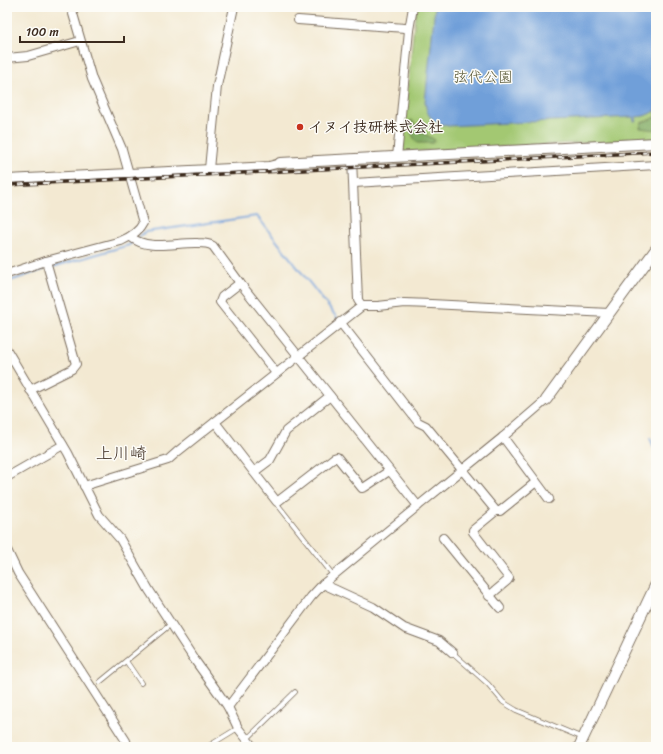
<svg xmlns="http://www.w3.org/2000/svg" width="663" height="754" font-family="Sriracha,'Klee One',sans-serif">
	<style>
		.green { fill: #a3c872; stroke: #6f7948 }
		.forest { fill: #82ac64; stroke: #5e6b41 }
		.water { fill: #6f9fd9; stroke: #55647c }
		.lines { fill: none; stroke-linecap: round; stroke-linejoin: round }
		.stream { stroke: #6f9fd9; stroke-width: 2 }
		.service-casing { stroke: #7b6d5d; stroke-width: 5.5 }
		.minor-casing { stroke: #7b6d5d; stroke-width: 10 }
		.tertiary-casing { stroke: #7b6d5d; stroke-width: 12 }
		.service { stroke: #fff; stroke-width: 4 }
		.minor { stroke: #fff; stroke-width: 8 }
		.tertiary { stroke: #fff; stroke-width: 10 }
		.rail-casing { stroke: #3b2a1e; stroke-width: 3.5 }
		.rail { stroke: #fdfcf7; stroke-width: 2; stroke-dasharray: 6; stroke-linecap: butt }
		.poi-dot { fill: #c8321e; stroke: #fdfcf7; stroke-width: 1.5 }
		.labels { text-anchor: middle; stroke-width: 3; stroke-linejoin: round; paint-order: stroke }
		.park-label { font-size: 15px; fill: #5a5937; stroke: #fdfcf7 }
		.poi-label { font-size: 15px; font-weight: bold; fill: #3b2a1e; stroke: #fdfcf7; text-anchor: start }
		.quarter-label { font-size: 17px; fill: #3b2a1e; stroke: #fdfcf7 }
	</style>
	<rect width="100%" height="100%" fill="#fdfcf7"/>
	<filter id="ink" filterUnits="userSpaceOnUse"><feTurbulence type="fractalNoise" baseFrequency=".025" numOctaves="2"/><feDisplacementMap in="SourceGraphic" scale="8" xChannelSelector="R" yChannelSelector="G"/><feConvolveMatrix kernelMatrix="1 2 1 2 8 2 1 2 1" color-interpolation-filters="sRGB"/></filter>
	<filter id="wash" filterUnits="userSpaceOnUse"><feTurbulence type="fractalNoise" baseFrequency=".012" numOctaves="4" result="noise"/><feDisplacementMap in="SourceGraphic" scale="16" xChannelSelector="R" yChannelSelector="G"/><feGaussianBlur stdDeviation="0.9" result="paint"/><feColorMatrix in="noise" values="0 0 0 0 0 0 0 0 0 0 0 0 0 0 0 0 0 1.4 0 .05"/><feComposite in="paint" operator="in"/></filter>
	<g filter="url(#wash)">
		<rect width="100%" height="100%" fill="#f3e9d2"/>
		<path class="green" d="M416,7h240v132l-252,13 -3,-4z"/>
		<g class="forest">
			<path d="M656,117v13l-16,-2 1,-5z"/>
			<path d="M412,120l6,10 17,10 -2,3h-16c-5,-7 -7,-13 -7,-22z"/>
		</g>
		<path class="water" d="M435,7h221v104l-12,5 -8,1v4h-2l-1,-4 -185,9c-15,-3 -21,-9 -23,-24z"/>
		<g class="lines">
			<g class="stream">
				<path d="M138,238l7,-6 112,-16 81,103"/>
				<path d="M49,268l80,-23 5,-4"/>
				<path d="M7,282l38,-13"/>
				<path d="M650,438l6,14"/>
				<path d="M651,607l5,-3"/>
			</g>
		</g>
	</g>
	<g filter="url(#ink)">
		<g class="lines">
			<defs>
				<g id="service">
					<path d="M277,502l1,3 55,70"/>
					<path d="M453,653l35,31 15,18 13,8 67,28"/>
					<path d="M126,661l15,22"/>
					<path d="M100,682l71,-58"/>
					<path d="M247,739l48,-47"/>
					<path d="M207,747l31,-19"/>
				</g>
				<g id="minor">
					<path d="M298,20l107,8 4,2"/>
					<path d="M7,58l21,-2 52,-15"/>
					<path d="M397,157l12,-127 4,-23"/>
					<path d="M352,159l6,141 4,6"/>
					<path d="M209,169l8,-83 17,-79"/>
					<path d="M7,179l262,-13 11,-3"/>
					<path d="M354,183l302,-18"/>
					<path d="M131,237c16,14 46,5 67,6 5,0 10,0 15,3l27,37 178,223"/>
					<path d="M7,274l39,-13"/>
					<path d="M240,283l-18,14 -2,5 56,71"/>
					<path d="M340,322l78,100 8,4 70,85h4l36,-29"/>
					<path d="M7,350l61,103 31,62 21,24 29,51 45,69 25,35 9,13 10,21 15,19"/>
					<path d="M30,390l42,-21 4,-5 -30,-103 75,-20c9,-4 18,-9 22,-18l-21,-74 -30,-70 -21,-72"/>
					<path d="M215,422l62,80 57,-44 3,-1 25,31 3,-1 24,-16"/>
					<path d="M503,437l46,62"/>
					<path d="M254,472l16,-12 16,-29 44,-35"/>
					<path d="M7,477l56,-32"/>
					<path d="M84,486l84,-26 9,-8 185,-146h16l26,-3 27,1 178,9"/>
					<path d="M443,538l57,70"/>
					<path d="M7,550l11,23 108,168 2,6"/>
					<path d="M323,584l50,23 31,21 35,13 14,12"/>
					<path d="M489,596l18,-15 2,-3 -36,-46v-2l23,-19"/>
					<path d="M228,707l83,-110 12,-13 95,-78 85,-69 43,-37"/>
				</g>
				<g id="tertiary">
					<path d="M280,163l376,-20"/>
					<path d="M546,400l110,-151"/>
					<path d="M579,747l77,-163"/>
				</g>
			</defs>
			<use href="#service" class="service-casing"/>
			<use href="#minor" class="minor-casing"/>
			<use href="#tertiary" class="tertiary-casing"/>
			<use href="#service" class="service"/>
			<use href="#minor" class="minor"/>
			<use href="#tertiary" class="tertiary"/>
			<defs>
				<path id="rail" d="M7,185l649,-33"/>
			</defs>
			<use href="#rail" class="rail-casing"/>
			<use href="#rail" class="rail"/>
		</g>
	</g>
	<circle class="poi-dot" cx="300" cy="127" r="4"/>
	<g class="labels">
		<g class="park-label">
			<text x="483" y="82">弦代公園</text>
		</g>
		<g class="poi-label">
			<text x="308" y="132">イヌイ技研株式会社</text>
		</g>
		<g class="quarter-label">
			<text x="121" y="459">上川崎</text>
		</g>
	</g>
	<rect width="663" height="754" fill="none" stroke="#fdfcf7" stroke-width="24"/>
	<path d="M20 36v6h104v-6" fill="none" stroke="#3b2a1e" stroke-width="2"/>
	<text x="26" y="36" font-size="12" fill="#3b2a1e" stroke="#fdfcf7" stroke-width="3" paint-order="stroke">100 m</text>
</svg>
